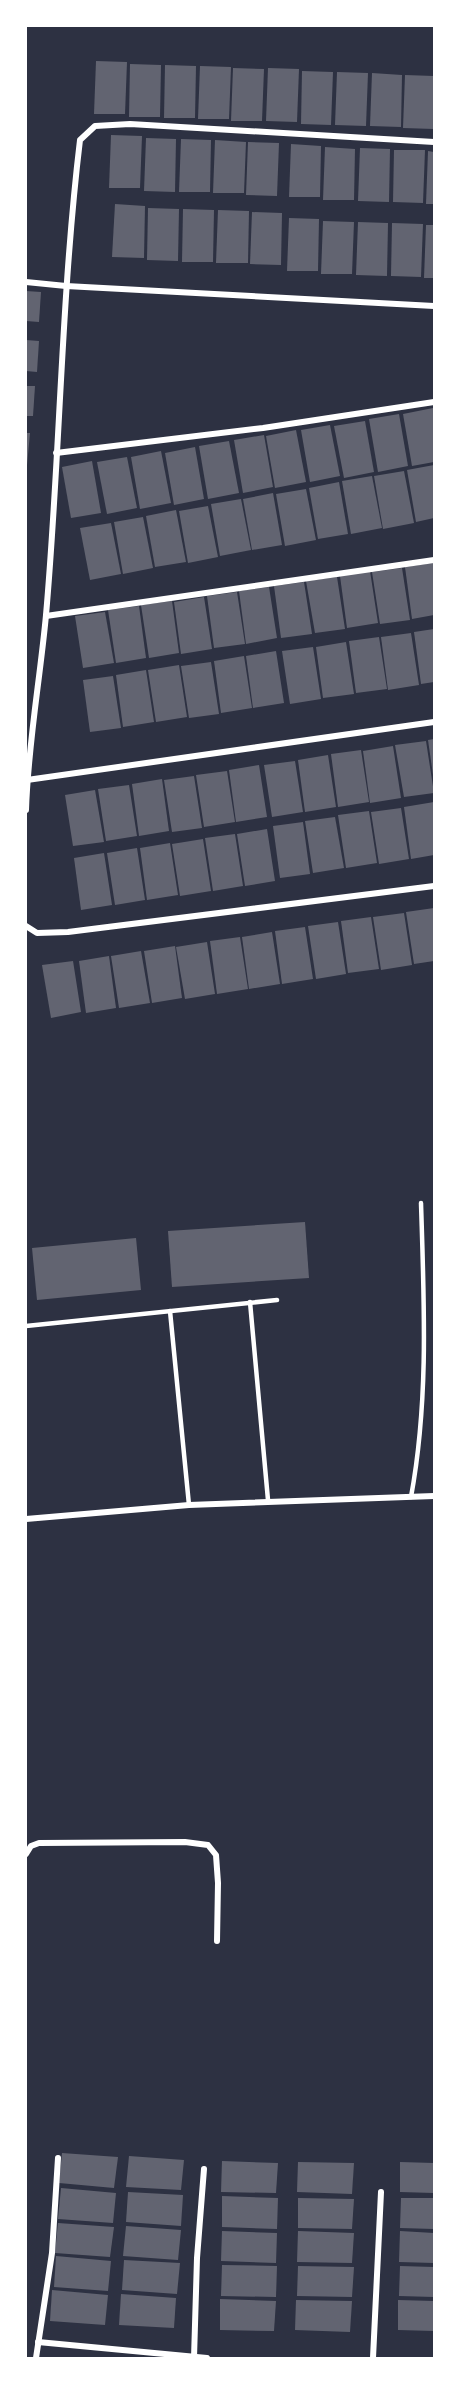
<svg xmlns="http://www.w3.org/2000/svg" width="460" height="2384" font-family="Roboto,sans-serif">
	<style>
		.building { fill: #626471 }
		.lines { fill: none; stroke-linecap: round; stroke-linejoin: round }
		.service { stroke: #fff; stroke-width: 4.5 }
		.minor { stroke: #fff; stroke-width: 6 }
	</style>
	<rect width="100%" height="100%" fill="#2d3142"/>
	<g class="building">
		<path d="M96,61l31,1 -2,52h-31z"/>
		<path d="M130,64l31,1 -1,52h-31z"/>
		<path d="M165,65l31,1 -1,52h-31z"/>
		<path d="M200,66l31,1 -2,52h-31z"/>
		<path d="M233,68l31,1 -2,52h-31z"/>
		<path d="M268,68l31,1 -2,53 -31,-1z"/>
		<path d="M302,71l31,1 -2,53 -30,-1z"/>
		<path d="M337,72l31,1 -2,53 -31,-1z"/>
		<path d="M372,73l30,2 -1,52 -31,-1z"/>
		<path d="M405,75l29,1v53l-31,-1z"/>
		<path d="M111,135l31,1 -2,52h-31z"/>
		<path d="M146,138l30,1 -1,53 -31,-1z"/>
		<path d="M181,139l30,1 -1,52h-31z"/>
		<path d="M215,140l31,2 -2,51h-31z"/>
		<path d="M248,142l31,1 -2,53 -31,-1z"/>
		<path d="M291,144l30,2 -1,51h-31z"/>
		<path d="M325,147l30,2 -1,51h-31z"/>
		<path d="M360,148l30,1 -1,53 -31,-1z"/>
		<path d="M394,150h31l-2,53 -30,-1z"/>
		<path d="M428,151l6,1v52h-8z"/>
		<path d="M115,204l30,2 -1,52 -32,-1z"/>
		<path d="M148,208l31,1 -1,52 -31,-1z"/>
		<path d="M183,209l31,1 -1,52h-31z"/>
		<path d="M218,210l31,1 -1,52h-32z"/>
		<path d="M252,212l30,1 -1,52 -31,-1z"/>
		<path d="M289,218l30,1 -1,52h-31z"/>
		<path d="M323,221l31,1 -2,52h-31z"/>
		<path d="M358,222l30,1 -1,53 -31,-1z"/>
		<path d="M392,223l31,1 -2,53 -30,-1z"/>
		<path d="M426,225h8v53h-10z"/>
		<path d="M26,291l15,1 -2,30 -13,-1z"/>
		<path d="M26,340l13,1 -2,31 -11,-1z"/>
		<path d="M26,386h9l-2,30h-7z"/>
		<path d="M433,408l1,54 -22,4 -9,-52z"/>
		<path d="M399,414l9,52 -30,6 -9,-53z"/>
		<path d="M365,421l9,51 -30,6 -10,-52z"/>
		<path d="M330,425l10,51 -30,6 -9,-52z"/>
		<path d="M296,430l10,52 -31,6 -9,-52z"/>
		<path d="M26,433h4l-3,32h-1z"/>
		<path d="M264,435l9,52 -30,6 -9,-53z"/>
		<path d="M229,441l10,52 -31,6 -9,-53z"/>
		<path d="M195,447l9,52 -30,6 -9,-52z"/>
		<path d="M161,451l10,52 -31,6 -9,-52z"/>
		<path d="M127,457l10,51 -30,6 -10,-52z"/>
		<path d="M92,461l9,52 -30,5 -9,-51z"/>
		<path d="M434,465v53l-18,4 -9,-52z"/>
		<path d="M404,471l10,52 -31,6 -9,-53z"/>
		<path d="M372,476l10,52 -31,6 -9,-53z"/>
		<path d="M339,482l9,52 -30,5 -9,-51z"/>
		<path d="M306,489l10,51 -31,6 -9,-52z"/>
		<path d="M273,493l9,52 -30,5 -9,-51z"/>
		<path d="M241,499l10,51 -31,6 -9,-52z"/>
		<path d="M208,506l10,51 -30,6 -9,-52z"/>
		<path d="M176,510l10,52 -31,5 -9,-51z"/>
		<path d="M143,517l10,51 -30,6 -9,-52z"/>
		<path d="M111,523l10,51 -31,6 -10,-52z"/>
		<path d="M434,563v52l-22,4 -7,-52z"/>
		<path d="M402,568l8,52 -30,4 -8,-52z"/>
		<path d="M370,571l8,52 -31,5 -7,-52z"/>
		<path d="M337,577l8,52 -30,4 -9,-52z"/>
		<path d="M304,582l8,52 -31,4 -7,-52z"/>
		<path d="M269,587l8,51 -31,6 -7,-53z"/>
		<path d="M237,592l8,52 -31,4 -7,-52z"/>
		<path d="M204,597l8,52 -31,5 -7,-52z"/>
		<path d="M172,601l7,52 -30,5 -8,-53z"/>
		<path d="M139,606l7,52 -30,5 -8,-53z"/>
		<path d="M105,612l9,51 -31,5 -8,-52z"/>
		<path d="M434,629v53l-13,2 -7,-52z"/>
		<path d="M411,633l8,52 -31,5 -7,-53z"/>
		<path d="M379,637l8,52 -31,4 -7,-52z"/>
		<path d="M346,642l8,52 -31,4 -7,-51z"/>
		<path d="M313,647l8,52 -31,5 -8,-53z"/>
		<path d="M276,651l8,52 -31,5 -7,-52z"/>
		<path d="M244,656l8,52 -31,5 -7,-52z"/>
		<path d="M211,662l8,52 -30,4 -8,-52z"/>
		<path d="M179,665l8,52 -31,5 -8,-52z"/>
		<path d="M146,670l8,52 -31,5 -7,-52z"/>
		<path d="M113,676l8,52 -31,4 -7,-52z"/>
		<path d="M434,739v36h-1l-5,-35z"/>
		<path d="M426,741l8,52 -30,4 -9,-52z"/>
		<path d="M393,746l8,52 -31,5 -7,-52z"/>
		<path d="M361,750l8,52 -31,5 -7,-53z"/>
		<path d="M328,755l8,52 -31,5 -7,-52z"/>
		<path d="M295,761l8,51 -31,5 -8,-52z"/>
		<path d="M259,765l8,52 -31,5 -7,-52z"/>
		<path d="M227,771l8,51 -31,5 -8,-52z"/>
		<path d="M194,776l8,52 -30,4 -8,-52z"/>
		<path d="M162,779l7,52 -30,5 -7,-52z"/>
		<path d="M129,785l8,51 -31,5 -8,-52z"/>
		<path d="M95,790l9,52 -31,4 -8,-51z"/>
		<path d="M434,802v53l-23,4 -7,-52z"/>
		<path d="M401,808l8,51 -30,5 -8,-52z"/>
		<path d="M369,811l8,52 -31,5 -8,-53z"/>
		<path d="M335,817l9,51 -31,5 -8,-52z"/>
		<path d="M303,822l7,52 -30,4 -7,-52z"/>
		<path d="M267,829l8,52 -30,5 -8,-52z"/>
		<path d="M235,834l8,52 -30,5 -8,-53z"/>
		<path d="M203,839l8,52 -31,5 -8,-52z"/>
		<path d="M170,843l8,52 -31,5 -7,-52z"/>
		<path d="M137,848l8,52 -30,5 -8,-52z"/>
		<path d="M104,853l8,52 -31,5 -7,-52z"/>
		<path d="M434,908v53l-20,3 -8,-52z"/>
		<path d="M404,913l8,52 -31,5 -8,-53z"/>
		<path d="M371,917l8,52 -31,4 -7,-52z"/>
		<path d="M338,922l8,52 -30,5 -8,-53z"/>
		<path d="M305,927l8,52 -31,5 -7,-53z"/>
		<path d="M272,932l8,52 -31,5 -7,-52z"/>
		<path d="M240,937l8,52 -31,5 -7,-53z"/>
		<path d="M207,942l8,52 -30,5 -9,-52z"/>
		<path d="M175,946l7,52 -30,5 -8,-52z"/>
		<path d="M141,951l9,52 -31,5 -8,-52z"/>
		<path d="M109,956l7,52 -30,5 -7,-52z"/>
		<path d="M73,961l8,51 -30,6 -9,-53z"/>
		<path d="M305,1222l4,56 -137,9 -4,-56z"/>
		<path d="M136,1238l5,52 -104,10 -5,-52z"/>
		<path d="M62,2153l56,4 -4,31 -55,-5z"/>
		<path d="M129,2156l55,4 -3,30 -55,-3z"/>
		<path d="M222,2161l56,2 -2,30 -55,-1z"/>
		<path d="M298,2162l56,1 -2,31 -55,-2z"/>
		<path d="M400,2162l34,1v30l-34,-1z"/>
		<path d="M61,2188l55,5 -3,30 -55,-4z"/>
		<path d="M128,2192l55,3 -2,31 -55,-4z"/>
		<path d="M222,2196l56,2 -1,31 -55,-2z"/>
		<path d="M298,2198l56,1 -2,30 -54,-1z"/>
		<path d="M401,2198h33v31l-34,-1z"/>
		<path d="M58,2223l56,4 -4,30 -55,-4z"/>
		<path d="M126,2226l55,4 -3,30 -55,-4z"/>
		<path d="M222,2231l55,2 -1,30 -55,-2z"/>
		<path d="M298,2231l56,2 -2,30 -55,-1z"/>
		<path d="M400,2231l34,2v30l-35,-1z"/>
		<path d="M56,2256l55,5 -3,30 -54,-4z"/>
		<path d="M124,2260l56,3 -3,31 -55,-4z"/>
		<path d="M222,2265l55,1 -1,31 -55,-1z"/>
		<path d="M298,2266l56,1 -2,30 -55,-1z"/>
		<path d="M400,2266l34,1v30l-35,-1z"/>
		<path d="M52,2290l56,5 -3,30 -55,-4z"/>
		<path d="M121,2294l55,4 -2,30 -55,-3z"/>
		<path d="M220,2299l56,2 -2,30 -54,-1z"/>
		<path d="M296,2300l56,1 -2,31 -55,-2z"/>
		<path d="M398,2300l36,1v30l-36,-1z"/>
	</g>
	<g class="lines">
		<g class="service">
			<path d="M250,1302l18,198"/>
			<path d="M170,1311l19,194"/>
			<path d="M26,1326l251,-26"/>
			<path d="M411,1497c18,-97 13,-196 10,-294"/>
		</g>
		<g class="minor">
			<path d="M26,282l40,4 368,20"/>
			<path d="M56,453l207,-25 171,-26"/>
			<path d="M46,616l388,-56"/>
			<path d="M27,780l407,-58"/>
			<path d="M26,810c2,-66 14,-130 20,-195 14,-158 15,-317 34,-475l15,-14 35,-2 304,18"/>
			<path d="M26,926l11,7 31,-1 366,-46"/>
			<path d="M26,1519l163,-14 245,-9"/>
			<path d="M26,1854l5,-8 8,-3 146,-1 23,3 8,10 2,28 -1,58"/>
			<path d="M38,2342l169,16"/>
			<path d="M36,2358l16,-105 6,-95"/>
			<path d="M194,2358l3,-100 7,-89"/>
			<path d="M373,2358l8,-166"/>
		</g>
	</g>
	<rect width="460" height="2384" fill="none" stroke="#ffffff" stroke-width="54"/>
</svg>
